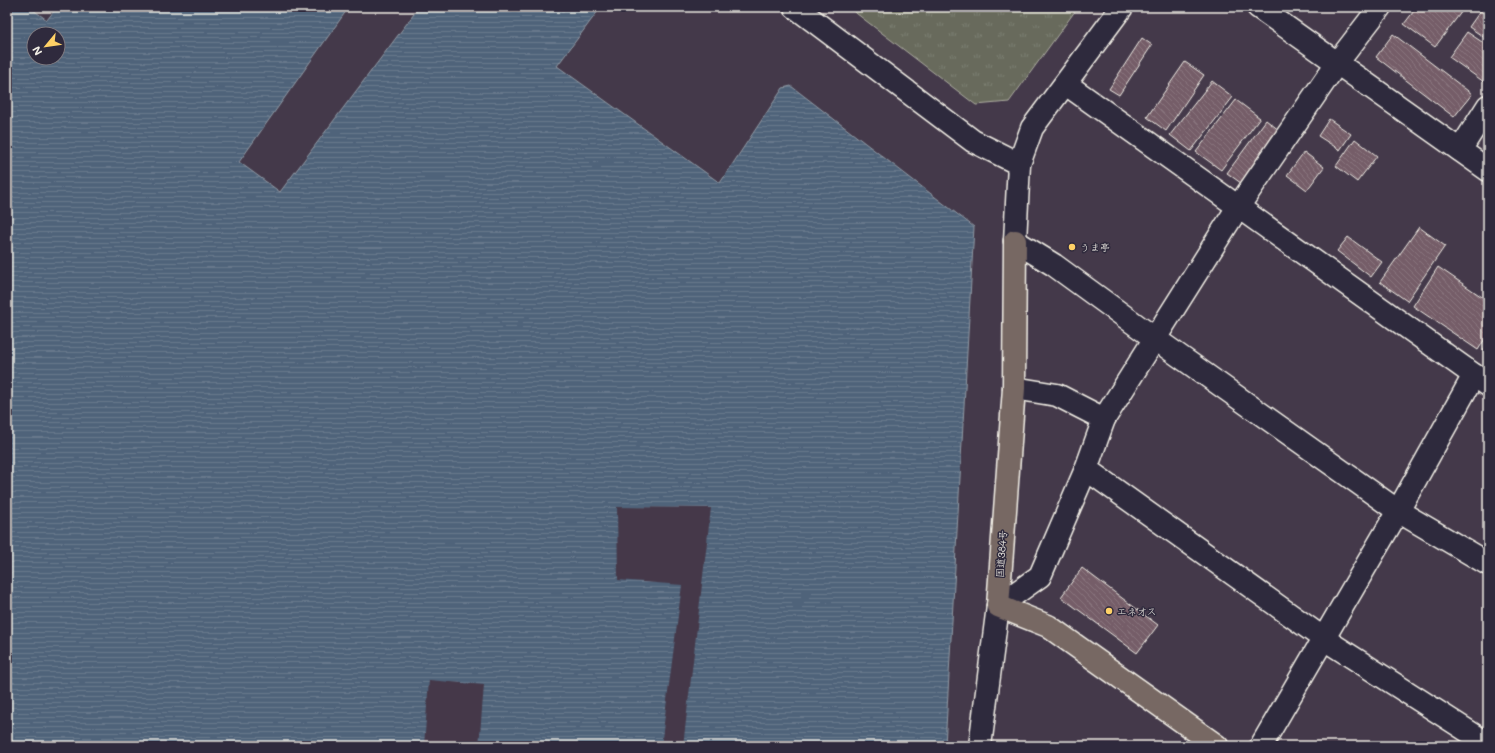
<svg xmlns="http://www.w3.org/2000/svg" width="1495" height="753" font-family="Mali,'Klee One',sans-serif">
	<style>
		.park { fill: url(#park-tufts); stroke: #aeaea2 }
		.water { fill: url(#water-rules); stroke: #919ca6; fill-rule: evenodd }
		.pier { fill: #44394a }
		.building { fill: url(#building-back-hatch); stroke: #f4f1e8 }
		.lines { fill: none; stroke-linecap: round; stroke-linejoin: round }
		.street-casing { stroke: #f4f1e8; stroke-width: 25 }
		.secondary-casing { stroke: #f4f1e8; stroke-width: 25 }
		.highway-casing { stroke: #f4f1e8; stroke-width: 25 }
		.street { stroke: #2f2a3d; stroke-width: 22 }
		.secondary { stroke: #2f2a3d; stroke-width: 22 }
		.highway { stroke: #776864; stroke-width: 22 }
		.poi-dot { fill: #ffd166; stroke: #2f2a3d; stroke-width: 1.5 }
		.labels { text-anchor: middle; stroke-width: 3; stroke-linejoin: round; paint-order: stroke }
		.poi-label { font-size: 10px; fill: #f4f1e8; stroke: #2f2a3d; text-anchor: start }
		.street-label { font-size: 10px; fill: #f4f1e8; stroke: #2f2a3d }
	</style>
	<defs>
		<pattern id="park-tufts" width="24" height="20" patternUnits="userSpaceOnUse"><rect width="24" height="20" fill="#676a5b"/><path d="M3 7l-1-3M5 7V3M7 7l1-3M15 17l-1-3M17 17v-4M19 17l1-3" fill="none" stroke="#7d8073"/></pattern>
		<pattern id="water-rules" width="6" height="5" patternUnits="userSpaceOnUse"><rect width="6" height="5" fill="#4f637a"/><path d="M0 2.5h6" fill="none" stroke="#697a8d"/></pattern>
		<pattern id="building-back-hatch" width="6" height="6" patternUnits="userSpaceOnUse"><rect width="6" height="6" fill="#755d68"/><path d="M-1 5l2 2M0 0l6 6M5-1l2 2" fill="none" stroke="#89757e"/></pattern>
	</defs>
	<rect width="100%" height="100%" fill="#44394a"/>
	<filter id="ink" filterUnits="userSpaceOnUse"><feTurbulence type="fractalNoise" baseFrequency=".025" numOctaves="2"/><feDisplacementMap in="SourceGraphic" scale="8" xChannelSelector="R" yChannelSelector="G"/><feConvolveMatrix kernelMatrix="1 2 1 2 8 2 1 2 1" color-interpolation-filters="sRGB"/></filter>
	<g filter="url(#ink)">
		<path class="park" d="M848,7h230l-69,95 -33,3z"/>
		<path class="water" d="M7,7h22l18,13 10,-13h292l-110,155 41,30 137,-182 -4,-3h188l-44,59 163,117 63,-95 8,-2 183,141 -29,519h-938zM34,34h24v24h-24z"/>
		<g class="pier">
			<path d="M617,507l94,1 -28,238h-22l21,-161 -64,-5z"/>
			<path d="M429,680l55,5 -5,61h-55z"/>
		</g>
		<g class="building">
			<path d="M1417,7h48l-30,40 -31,-23z"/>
			<path d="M1483,7l5,2v31l-19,-13z"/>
			<path d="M1467,32l21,14v30l-4,6 -35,-25z"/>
			<path d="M1393,34l79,60 -18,23 -78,-60z"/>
			<path d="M1142,38l10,7 -33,50 -10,-6z"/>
			<path d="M1185,62l19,13 -38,56 -19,-14z"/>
			<path d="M1212,81l21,16 -42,54 -21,-16z"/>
			<path d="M1236,100l24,18 -39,52 -25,-18z"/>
			<path d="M1329,119l22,15 -11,16 -22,-14z"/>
			<path d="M1266,120l18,14 -39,52 -18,-13z"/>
			<path d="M1355,139l22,17 -20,26 -21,-16z"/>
			<path d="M1304,152l20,15 -17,23 -20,-15z"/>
			<path d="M1419,227l26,19 -38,55 -27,-19z"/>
			<path d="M1348,237l34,25 -11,15 -34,-26z"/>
			<path d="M1438,267l50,34v33l-10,16 -65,-44z"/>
			<path d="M1488,344v10l-5,-3z"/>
			<path d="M1082,568l76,57 -21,28 -76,-56z"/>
		</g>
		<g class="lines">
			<defs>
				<g id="street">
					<path d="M795,7l178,134 46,23"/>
					<path d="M1066,84l422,301"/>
					<path d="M1460,150l28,-44"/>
					<path d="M1015,241l39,24 100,73 244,173 90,53"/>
					<path d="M1014,388l43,7 47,24"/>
					<path d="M1086,469l238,170 164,105"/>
					<path d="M998,606l42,-30 46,-107 18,-50 134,-212 99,-144 43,-56"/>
					<path d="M1261,746l137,-235 76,-136"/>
				</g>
				<g id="secondary">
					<path d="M1258,7l230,163"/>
					<path d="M1015,241l4,-77 13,-36 90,-121"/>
					<path d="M980,746l18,-140"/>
				</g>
				<path id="highway" d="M1015,241l-1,147 -16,218 50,20 169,120"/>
			</defs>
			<use href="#street" class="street-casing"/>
			<use href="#secondary" class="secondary-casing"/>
			<use href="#highway" class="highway-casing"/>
			<use href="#street" class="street"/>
			<use href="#secondary" class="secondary"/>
			<use href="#highway" class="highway"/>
		</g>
	</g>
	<g class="poi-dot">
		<circle cx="1072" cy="247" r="4"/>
		<circle cx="1109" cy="611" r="4"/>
	</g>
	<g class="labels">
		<g class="poi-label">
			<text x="1080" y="251">うま亭</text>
			<text x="1117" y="615">エネオス</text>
		</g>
		<g class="street-label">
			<text transform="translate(1001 554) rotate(-86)" y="4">国道384号</text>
		</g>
	</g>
	<rect width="1495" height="753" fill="none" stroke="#2f2a3d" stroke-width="24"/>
	<rect x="12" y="12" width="1471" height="729" fill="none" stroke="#f4f1e8" stroke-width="1.5" filter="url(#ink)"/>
	<g transform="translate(46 46) rotate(241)"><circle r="19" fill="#2f2a3d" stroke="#7e7a81"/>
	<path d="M0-3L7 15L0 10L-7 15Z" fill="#ffd166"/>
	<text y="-6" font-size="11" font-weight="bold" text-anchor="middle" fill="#f4f1e8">N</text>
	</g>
</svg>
